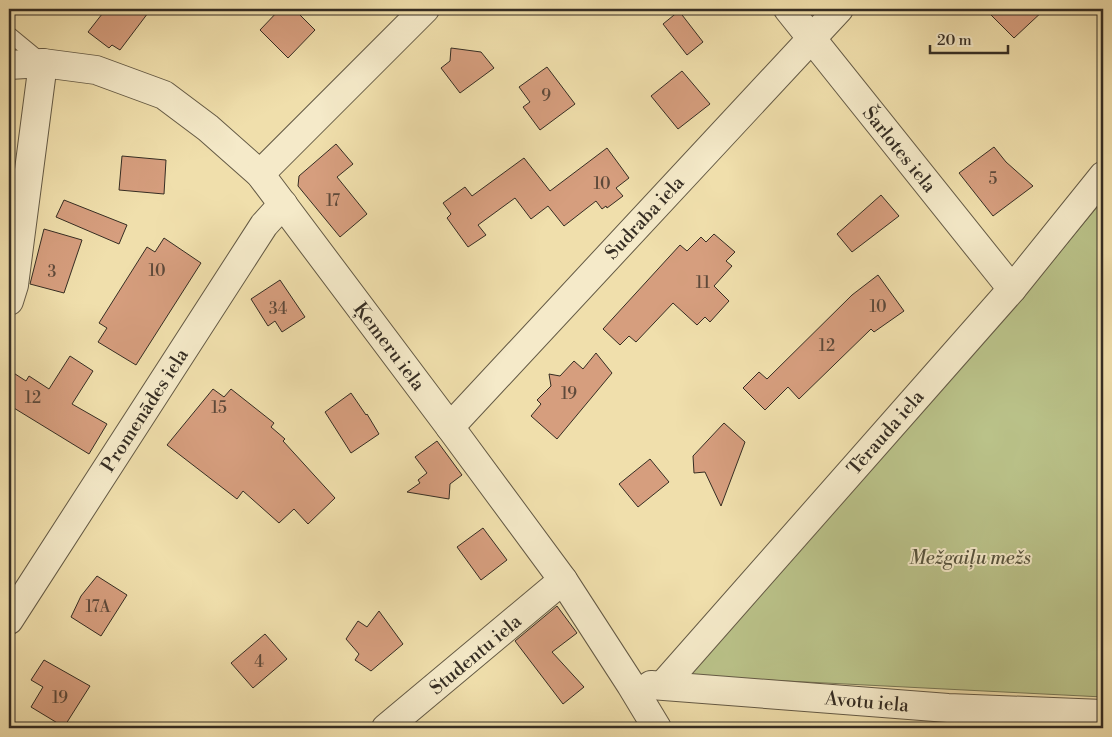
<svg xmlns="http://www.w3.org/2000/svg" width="1112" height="737" font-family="'Libre Bodoni',serif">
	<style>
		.green { fill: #bac289; stroke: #787856 }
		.building { fill: #d69e7e; stroke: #352d23 }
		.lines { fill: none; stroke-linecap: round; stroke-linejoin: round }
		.service-casing { stroke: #645a45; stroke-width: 16 }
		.minor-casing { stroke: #645a45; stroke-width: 30 }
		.service { stroke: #f5eac9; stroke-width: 14 }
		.minor { stroke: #f5eac9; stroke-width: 28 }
		.labels { text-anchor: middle; stroke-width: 4; stroke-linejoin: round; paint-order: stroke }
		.number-label { font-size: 16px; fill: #5d493a }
		.street-label { font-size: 19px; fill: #352d23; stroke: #f5eac9 }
		.park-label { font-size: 19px; font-style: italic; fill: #56523c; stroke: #f5eac9 }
	</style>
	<rect width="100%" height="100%" fill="#f0dfac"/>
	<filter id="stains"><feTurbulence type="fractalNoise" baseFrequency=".004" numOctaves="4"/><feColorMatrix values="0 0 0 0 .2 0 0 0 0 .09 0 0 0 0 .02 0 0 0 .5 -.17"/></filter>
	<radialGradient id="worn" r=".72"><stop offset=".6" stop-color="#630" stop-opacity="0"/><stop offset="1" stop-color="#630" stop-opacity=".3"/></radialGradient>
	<path class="green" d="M1103,200v497l-416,-21 341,-385z"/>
	<g class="building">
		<path d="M106,9h45l-31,41 -8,-5 -3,3 -21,-16z"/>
		<path d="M280,9h14l21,21 -27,28 -28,-28z"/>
		<path d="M985,9h60l-31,29z"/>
		<path d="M679,11l24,31 -16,13 -24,-31z"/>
		<path d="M451,48l30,4 13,16 -34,25 -19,-25 9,-7z"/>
		<path d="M547,67l28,37 -35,26 -17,-23 7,-5 -11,-15z"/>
		<path d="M682,71l28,33 -32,25 -27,-33z"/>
		<path d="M336,144l17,20 -16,13 30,37 -27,23 -42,-51 1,-10z"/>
		<path d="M994,147l12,15 27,24 -40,30 -34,-43z"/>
		<path d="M607,148l22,30 -13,10 7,8 -16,12 -1,-2 -4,3 -6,-8 -32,25 -16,-20 -17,13 -16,-21 -37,27 8,10 -18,12 -21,-29 4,-4 -8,-11 22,-16 7,9 52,-38 26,33z"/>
		<path d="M122,156l44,4 -2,34 -45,-4z"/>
		<path d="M881,195l18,21 -47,36 -15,-18z"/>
		<path d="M64,200l63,25 -8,19 -63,-27z"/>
		<path d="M44,229l38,11 -18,53 -34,-9z"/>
		<path d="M714,234l21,18 -9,9 6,5 -18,20 15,15 -19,21 -5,-5 -8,8 -24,-22 -37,39 -7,-6 -9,9 -17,-16 77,-84 7,6 14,-14 5,5z"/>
		<path d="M164,238l37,25 -65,102 -38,-23 9,-14 -8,-5 48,-76 8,5z"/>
		<path d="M878,275l26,36 -30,21 -3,-3 -72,70 -11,-12 -23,23 -22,-22 16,-16 8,7 85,-84z"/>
		<path d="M280,280l25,37 -23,15 -7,-11 -7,5 -17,-27z"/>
		<path d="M596,353l16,20 -55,66 -26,-23 10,-12 -4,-4 14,-14 -2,-12 11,2 14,-15 9,8z"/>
		<path d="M70,356l23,15 -21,33 35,20 -18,30 -80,-49v-35l17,11 3,-5 20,13z"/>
		<path d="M213,389l11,8 7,-8 43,34 -3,4 14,12 -2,2 52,57 -27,26 -14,-15 -15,14 -36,-32 -6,8 -70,-54z"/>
		<path d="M351,393l15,22 1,-1 12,20 -28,19 -26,-41z"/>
		<path d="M724,423l21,19 -24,64 -16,-34 -11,1 -1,-17z"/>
		<path d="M437,441l25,34 -12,9 -1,15 -42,-7 13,-9 -2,-3 9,-7 -12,-16z"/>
		<path d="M650,459l19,23 -31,25 -19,-23z"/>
		<path d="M483,528l24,32 -26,20 -24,-33z"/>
		<path d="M97,576l30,19 -26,41 -30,-19 10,-21z"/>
		<path d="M557,606l20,27 -25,19 32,35 -21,17 -48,-63z"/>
		<path d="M379,611l24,33 -32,27 -16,-11 4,-6 -13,-15 12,-18 9,6z"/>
		<path d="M265,634l22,25 -34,29 -22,-25z"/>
		<path d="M44,660l46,26 -26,41 -33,-20 12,-20 -12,-7z"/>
	</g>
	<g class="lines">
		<defs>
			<path id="service" d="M9,34l34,28"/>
			<g id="minor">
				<path d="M788,9l224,280"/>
				<path d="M9,65l34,-2 53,7 68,25 44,33 52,46 190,253 113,153 68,105 26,43"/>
				<path d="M260,174l165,-165"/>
				<path d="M9,301l5,-16 29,-222"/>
				<path d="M450,427l389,-418"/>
				<path d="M9,620l255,-395 19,-21"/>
				<path d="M651,685l297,23 155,6"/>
				<path d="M663,685l349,-396 91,-113"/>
				<path d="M386,728l177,-148"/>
			</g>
		</defs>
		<use href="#service" class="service-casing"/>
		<use href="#minor" class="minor-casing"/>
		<use href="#service" class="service"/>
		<use href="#minor" class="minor"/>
	</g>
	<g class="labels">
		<g class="number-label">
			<text x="546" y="101">9</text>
			<text x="993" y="184">5</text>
			<text x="602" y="189">10</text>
			<text x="333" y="206">17</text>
			<text x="157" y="276">10</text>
			<text x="52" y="277">3</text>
			<text x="703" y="288">11</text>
			<text x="878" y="312">10</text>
			<text x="278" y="314">34</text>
			<text x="827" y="351">12</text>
			<text x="569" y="399">19</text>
			<text x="33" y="403">12</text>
			<text x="219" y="413">15</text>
			<text x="98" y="612">17A</text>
			<text x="259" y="667">4</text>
			<text x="60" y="703">19</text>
		</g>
		<g class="street-label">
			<text transform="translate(900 149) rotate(51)" y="7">Šarlotes iela</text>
			<text transform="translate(644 217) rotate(-47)" y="7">Sudraba iela</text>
			<text transform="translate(390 346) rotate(53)" y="7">Ķemeru iela</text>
			<text transform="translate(144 410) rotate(-57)" y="7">Promenādes iela</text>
			<text transform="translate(885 432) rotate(-49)" y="7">Tērauda iela</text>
			<text transform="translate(475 654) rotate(-40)" y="7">Studentu iela</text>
			<text transform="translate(867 701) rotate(5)" y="7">Avotu iela</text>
		</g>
		<g class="park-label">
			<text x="970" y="564">Mežgaiļu mežs</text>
		</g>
	</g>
	<rect width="1112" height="737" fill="none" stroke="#f0dfac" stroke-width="30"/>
	<rect x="10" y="10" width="1092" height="717" fill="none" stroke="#352d23" stroke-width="2.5"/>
	<rect x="15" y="15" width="1082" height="707" fill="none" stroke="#352d23"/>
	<path d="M930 45v8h78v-8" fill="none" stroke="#352d23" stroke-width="2.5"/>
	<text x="937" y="45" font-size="15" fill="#352d23" stroke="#f5eac9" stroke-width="4" paint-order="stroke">20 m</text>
	<rect width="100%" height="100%" filter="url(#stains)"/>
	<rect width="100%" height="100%" fill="url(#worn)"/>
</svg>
